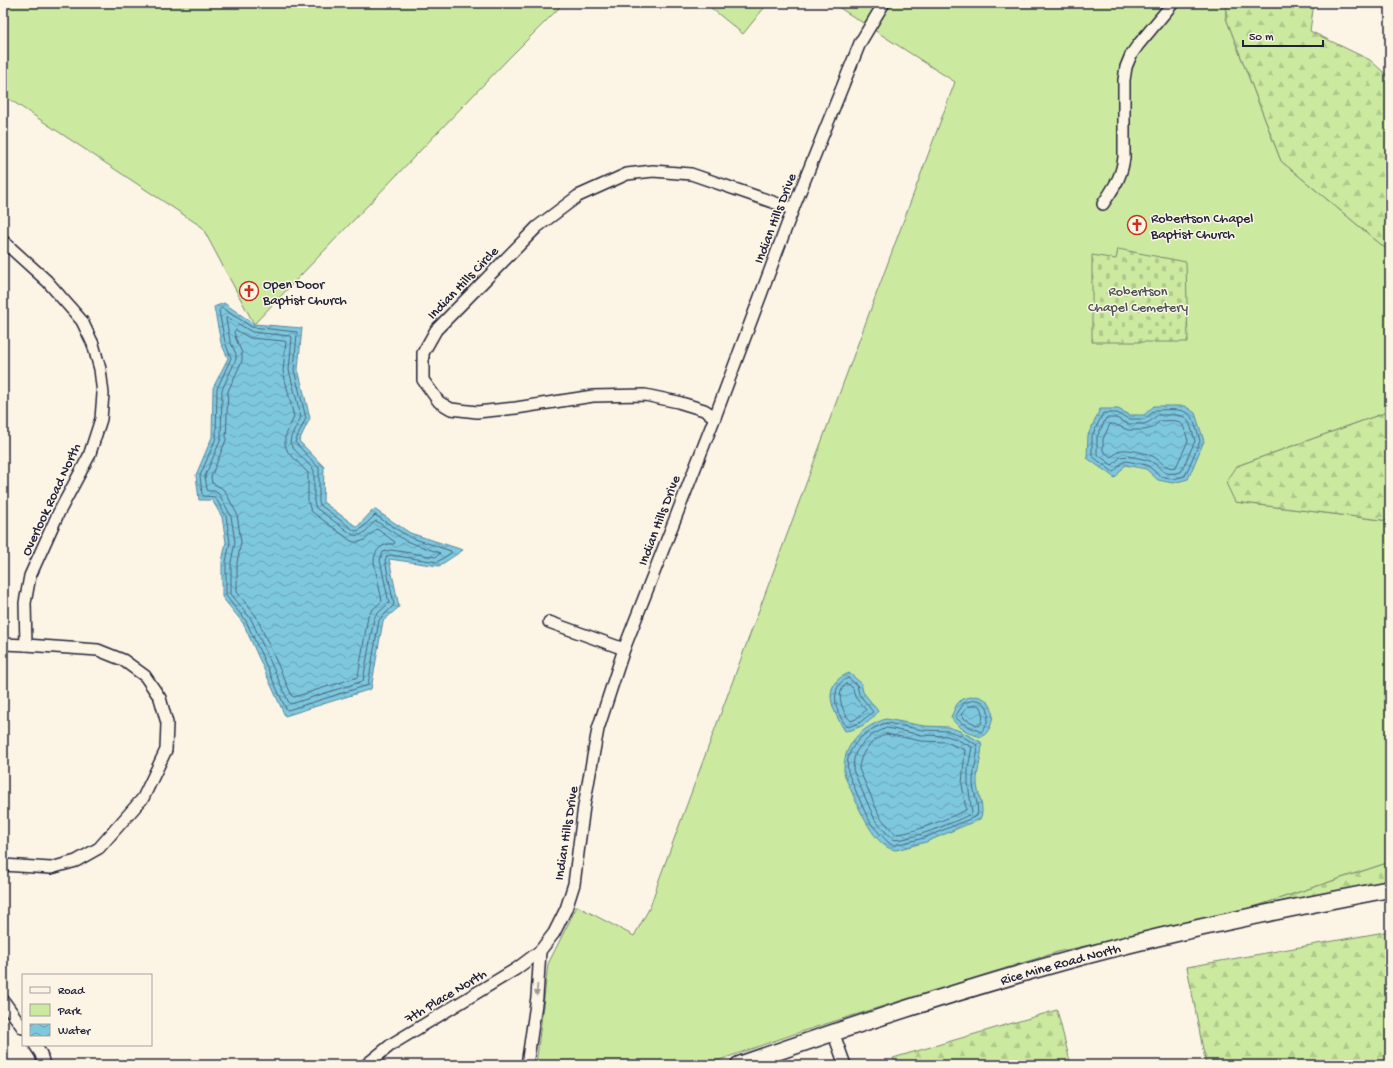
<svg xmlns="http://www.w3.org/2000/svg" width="1393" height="1068" font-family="'Gochi Hand',sans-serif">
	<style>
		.green { fill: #cce9a0; stroke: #77866e }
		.forest { fill: url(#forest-firs); stroke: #77866e }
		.cemetery { fill: url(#cemetery-stones); stroke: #77866e }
		.water { fill: url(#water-waves); stroke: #59869d }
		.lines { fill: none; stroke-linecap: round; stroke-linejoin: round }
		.shore { stroke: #47647c; stroke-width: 1 }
		.street-casing { stroke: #22223b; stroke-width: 14 }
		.secondary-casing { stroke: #22223b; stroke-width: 19 }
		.street { stroke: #fcf5e5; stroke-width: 11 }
		.secondary { stroke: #fcf5e5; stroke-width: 16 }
		.oneway { fill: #9a9698 }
		.labels { text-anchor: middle; stroke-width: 3; stroke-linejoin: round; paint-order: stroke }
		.poi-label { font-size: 14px; fill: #22223b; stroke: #fcf5e5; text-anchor: start }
		.street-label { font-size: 14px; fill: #22223b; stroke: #fcf5e5 }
		.park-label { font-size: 14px; fill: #4c5454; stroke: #fcf5e5 }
	</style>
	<defs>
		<pattern id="forest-firs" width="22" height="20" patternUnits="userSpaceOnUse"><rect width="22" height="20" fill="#cce9a0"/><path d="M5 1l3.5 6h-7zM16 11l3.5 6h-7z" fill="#afc88b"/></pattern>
		<pattern id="cemetery-stones" width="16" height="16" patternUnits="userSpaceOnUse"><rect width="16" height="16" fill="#cce9a0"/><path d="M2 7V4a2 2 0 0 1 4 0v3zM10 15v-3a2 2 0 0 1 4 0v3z" fill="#afc88b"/></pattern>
		<pattern id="water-waves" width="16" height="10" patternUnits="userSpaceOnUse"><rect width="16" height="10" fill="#7ec8de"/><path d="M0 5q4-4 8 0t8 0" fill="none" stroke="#67a2b5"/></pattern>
	</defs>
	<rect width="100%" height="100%" fill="#fcf5e5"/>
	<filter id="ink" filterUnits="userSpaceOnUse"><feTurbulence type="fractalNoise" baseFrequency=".025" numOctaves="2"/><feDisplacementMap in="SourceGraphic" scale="8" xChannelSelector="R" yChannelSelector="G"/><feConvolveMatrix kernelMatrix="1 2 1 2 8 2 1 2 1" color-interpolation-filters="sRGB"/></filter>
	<g filter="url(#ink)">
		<g class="green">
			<path d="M3,3h557l-1,5 -50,50 -255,266 -52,-97 -199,-132z"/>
			<path d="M705,3h63l-25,31z"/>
			<path d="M832,3h394v15l55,143 109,91v159l-153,55 -2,36 155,19v341l-133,44 -108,27 -88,18 -261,81 -95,33h-169l12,-101 29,-58 57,30 16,-29 10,-30 295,-795z"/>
		</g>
		<g class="forest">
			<path d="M1226,3h88l-4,28 60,29 20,18v174l-109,-91 -55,-143z"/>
			<path d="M1390,411v110l-155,-19 -9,-19 11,-17z"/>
			<path d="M1390,862v19l-133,25z"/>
			<path d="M1390,931v134h-184l-19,-98z"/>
			<path d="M1057,1010l14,55h-174l-4,-7z"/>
		</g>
		<path class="cemetery" d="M1118,249l68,13 2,80h-96v-87l24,4z"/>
		<g class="water">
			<path d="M224,303l30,21 48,4 -4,41 12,49 -11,23 25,26 -1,35 34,25 17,-18 36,24 53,17 -24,16 -50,-7 10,48 -16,14 -12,68 -86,27 -42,-93 -21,-26v-35l4,-20 -4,-25 -10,-17h-13l-3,-25 16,-38 1,-49 15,-30 -7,-15 -7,-36z"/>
			<path d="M1154,406h31l10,7 9,28 -16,38 -15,4 -15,-3 -12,-11 -21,-4 -10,13 -28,-20 1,-23 12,-26h18l12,6h14z"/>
			<path d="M849,673l12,10 2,9 15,19c-6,11 -21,19 -33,20 -12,-20 -26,-46 4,-58z"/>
			<path d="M976,696c21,3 21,30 6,41 -11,-2 -26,-10 -31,-20l6,-13 5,-5z"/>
			<path d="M886,719l38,7 24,1 12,4 21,11c3,8 -5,30 -4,41 0,10 9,26 3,36l-54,23 -30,8c-21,-1 -38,-44 -45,-60 -3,-6 -7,-14 -7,-20 -1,-26 19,-44 42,-51z"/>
		</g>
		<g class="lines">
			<g class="shore">
				<path d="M222,308l30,19 45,5 -3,38 12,48 -11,24 24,26v34l1,3 35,26 5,-1 15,-15 34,22 42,14v2l-14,9 -46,-7 -4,1 -2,4 9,45 -15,15 -11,65 -80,25 -2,-1 -40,-88 -20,-25v-34l4,-20 -4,-26 -11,-19 -11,-1 -2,-2 -2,-18 16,-38 1,-49 14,-31 -6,-16 -6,-31z"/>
				<path d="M227,317l25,15 38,4 2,1 -3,33 12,47 -10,20 -1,6 3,5 21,22v32l2,6 37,27c12,3 15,-9 23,-14l30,20 34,12 -4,4 -45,-7 -8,2 -3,8 9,43 -12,11 -3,4 -11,63 -72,23 -2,-1 -38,-84 -20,-25v-32l4,-20 -4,-26 -12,-22 -5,-3h-6l-1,-2 -2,-13 16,-37 1,-49 14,-31v-5l-6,-13 -4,-22z"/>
				<path d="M236,330l14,8 34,3 2,1 -3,29 11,46 -9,20v8l3,7 20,21v29l3,9 40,30c13,4 17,-5 26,-12l18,13 -1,2c-12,-1 -20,6 -20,18l8,39 -11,10 -3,5 -10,61 -64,20 -2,-1 -36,-80 -19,-24v-29l4,-21 -4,-28 -12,-23 -5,-4 -8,-4 -1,-6 15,-37 2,-49 14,-30v-8l-6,-14 -2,-7z"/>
				<path d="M1156,410c33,-1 35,-2 44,31l-15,35 -12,3 -13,-3 -13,-11 -21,-4c-7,1 -8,9 -13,11l-21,-16v-20l11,-23h14l12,6h15z"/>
				<path d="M1158,415c29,0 29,-3 37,26l-14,31c-21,5 -17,-4 -31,-11 -5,-2 -24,-6 -29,-4 -4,2 -5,6 -9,8l-15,-11v-17l9,-19h10l13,6h15l5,-2z"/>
				<path d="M1160,421c22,-1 22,-2 28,20l-12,26c-11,3 -15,-7 -24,-11 -5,-3 -24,-7 -30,-6 -5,1 -7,5 -11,7l-8,-6v-12l7,-15h4l14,6h16l8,-2z"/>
				<path d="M848,678l9,7 2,9 14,18 -14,11 -11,4c-13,-11 -20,-42 0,-49z"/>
				<path d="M846,684h2l5,4 2,9 11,13 -10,9 -5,2c-7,-6 -14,-23 -9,-32 0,-1 4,-5 4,-5z"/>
				<path d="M976,700c17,1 14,24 5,32l-18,-8 -8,-7 9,-14z"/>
				<path d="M977,705l4,2c3,6 2,15 -2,19l-14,-7 -4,-4 6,-8z"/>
				<path d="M887,723l36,7 25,1 10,3 19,11c2,9 -4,25 -4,37 0,11 7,24 4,34l-53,22 -29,7h-3l-3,-2c-6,-6 -12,-12 -17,-18 -7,-11 -12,-25 -17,-36 -2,-6 -6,-12 -7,-18 -5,-23 19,-43 39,-48z"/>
				<path d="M887,728l35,7 25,1 9,3 16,8 -4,21v15l4,30c-11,7 -70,31 -80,26l-17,-19 -22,-50 1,-11 2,-7 5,-7 11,-10z"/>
				<path d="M887,734l34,7 25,1 19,8 -3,34 4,26c-15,7 -57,25 -71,24l-15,-17 -21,-48c1,-17 12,-29 28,-35z"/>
			</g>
			<defs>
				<g id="street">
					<path d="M1103,204c11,-17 19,-27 21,-47v-77l2,-13 5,-12 7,-10 35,-42"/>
					<path d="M3,241l44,40 35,40 11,23 7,25 3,25 -2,25 -12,37 -31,58 -28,62 -5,27 1,42"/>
					<path d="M715,417l-11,-7 -26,-8 -33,-7 -52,1 -77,12 -39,4 -26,-3 -12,-7 -16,-22v-27l13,-23 101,-103 41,-31 49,-22 26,-3 38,3 102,35"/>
					<path d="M549,622l75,27"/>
					<path d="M3,644l23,1 72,5 25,10 22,16 15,22 7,25 -1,27 -23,48 -44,50 -23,13 -25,7 -48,-3"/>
					<path d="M3,1000l20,28"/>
					<path d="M833,1032l12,33"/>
					<path d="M35,1045l6,9 3,11"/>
					<path d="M366,1065l26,-21 124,-75 24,-18 14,-18 12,-24 8,-25 10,-78 14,-77 26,-80 91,-232 78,-208 67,-166 24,-40"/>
					<path d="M527,1065l10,-68 3,-46"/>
				</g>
				<g id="secondary">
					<path id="s1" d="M739,1065c106,-37 214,-73 323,-103 108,-30 218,-52 328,-73"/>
				</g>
			</defs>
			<use href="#street" class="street-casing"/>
			<use href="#secondary" class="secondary-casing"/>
			<use href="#street" class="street"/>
			<use href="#secondary" class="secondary"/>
		</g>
		<defs><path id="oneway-solid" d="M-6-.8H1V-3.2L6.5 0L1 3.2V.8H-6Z"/></defs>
		<use class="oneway" href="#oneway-solid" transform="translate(537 990) rotate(94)"/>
	</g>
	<defs>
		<symbol id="church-ring" viewBox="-11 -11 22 22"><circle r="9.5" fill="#fcf5e5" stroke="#c8321e" stroke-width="1.5"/><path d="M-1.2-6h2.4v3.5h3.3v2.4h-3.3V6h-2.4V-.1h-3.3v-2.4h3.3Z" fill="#c8321e"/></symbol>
	</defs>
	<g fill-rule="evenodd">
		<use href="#church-ring" x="1126" y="214" width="22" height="22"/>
		<use href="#church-ring" x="238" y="280" width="22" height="22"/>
	</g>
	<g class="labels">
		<g class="poi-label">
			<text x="1151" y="222">Robertson Chapel<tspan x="1151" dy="16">Baptist Church</tspan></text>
			<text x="263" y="288">Open Door<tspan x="263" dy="16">Baptist Church</tspan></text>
		</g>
		<g class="street-label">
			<text transform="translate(774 218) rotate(-69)" y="5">Indian Hills Drive</text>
			<text transform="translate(462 282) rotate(-46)" y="5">Indian Hills Circle</text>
			<text transform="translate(50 499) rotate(-65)" y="5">Overlook Road North</text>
			<text transform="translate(658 520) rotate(-69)" y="5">Indian Hills Drive</text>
			<text transform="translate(565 833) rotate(-81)" y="5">Indian Hills Drive</text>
			<text dy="5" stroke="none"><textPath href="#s1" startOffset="337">Rice Mine Road North</textPath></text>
			<text transform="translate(445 995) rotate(-31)" y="5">7th Place North</text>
		</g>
		<g class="park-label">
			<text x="1138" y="295">Robertson<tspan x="1138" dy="16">Chapel Cemetery</tspan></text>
		</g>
	</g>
	<rect width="1393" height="1068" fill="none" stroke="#fcf5e5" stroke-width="16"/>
	<rect x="8" y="8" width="1377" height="1052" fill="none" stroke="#22223b" stroke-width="1.5" filter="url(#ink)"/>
	<rect x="22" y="974" width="130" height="72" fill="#fcf5e5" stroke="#a5a1a1"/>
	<rect x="30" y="987" width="20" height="6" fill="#fcf5e5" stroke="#a5a1a1"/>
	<text x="58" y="994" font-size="12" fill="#22223b">Road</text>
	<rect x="30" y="1004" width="20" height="12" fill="#cce9a0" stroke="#a5a1a1"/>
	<text x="58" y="1014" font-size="12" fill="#22223b">Park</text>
	<rect x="30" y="1024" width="20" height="12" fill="url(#water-waves)" stroke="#a5a1a1"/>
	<text x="58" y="1034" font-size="12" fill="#22223b">Water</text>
	<path d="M1243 40v6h80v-6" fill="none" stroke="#22223b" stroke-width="2"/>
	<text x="1249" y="40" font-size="12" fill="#22223b" stroke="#fcf5e5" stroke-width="3" paint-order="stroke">50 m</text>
</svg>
